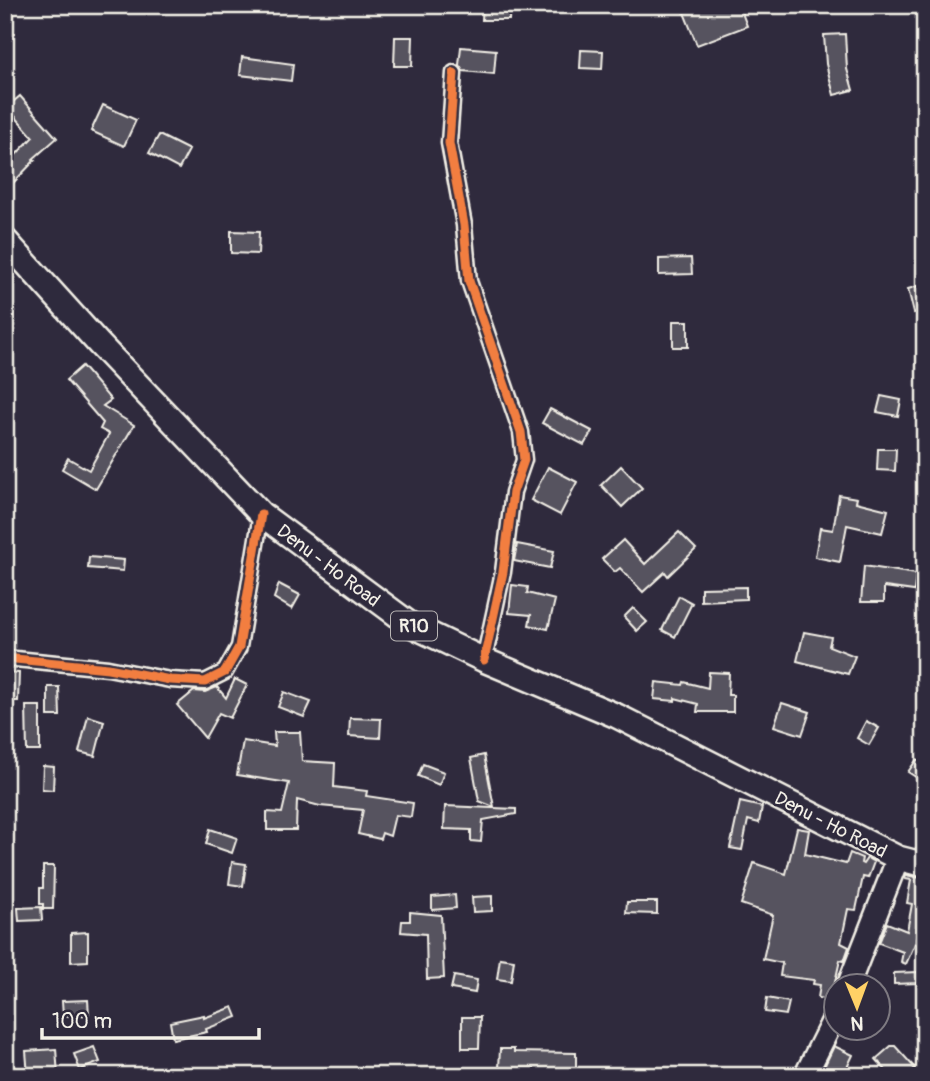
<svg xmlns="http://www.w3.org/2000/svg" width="930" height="1081" font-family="Pangolin,sans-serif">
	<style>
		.building { fill: #56525f; stroke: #f4f1e8; stroke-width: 2 }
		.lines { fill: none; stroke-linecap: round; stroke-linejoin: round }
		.minor-casing { stroke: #f4f1e8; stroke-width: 19 }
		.secondary-casing { stroke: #f4f1e8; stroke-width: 26 }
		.primary-casing { stroke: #f4f1e8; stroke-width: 28 }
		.minor { stroke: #2f2a3d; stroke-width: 14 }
		.secondary { stroke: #2f2a3d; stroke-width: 21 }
		.primary { stroke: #2f2a3d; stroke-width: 23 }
		.cycleway-casing { stroke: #2f2a3d; stroke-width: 13 }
		.cycleway { stroke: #f27e40; stroke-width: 9 }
		.labels { text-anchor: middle; stroke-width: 5; stroke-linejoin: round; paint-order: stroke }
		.shield { fill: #2f2a3d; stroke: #b9b5b5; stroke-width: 2 }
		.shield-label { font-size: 18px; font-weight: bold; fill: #f4f1e8 }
		.street-label { font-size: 19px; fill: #f4f1e8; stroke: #2f2a3d }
	</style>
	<rect width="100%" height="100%" fill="#2f2a3d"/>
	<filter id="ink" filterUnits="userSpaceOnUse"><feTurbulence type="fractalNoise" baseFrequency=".0143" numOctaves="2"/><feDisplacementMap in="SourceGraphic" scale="14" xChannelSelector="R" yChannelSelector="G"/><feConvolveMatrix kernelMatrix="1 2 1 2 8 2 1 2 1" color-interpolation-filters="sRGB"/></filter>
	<g filter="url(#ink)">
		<g class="building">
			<path d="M483,5h27l-1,15h-27z"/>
			<path d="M681,5h58l8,21 -50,19z"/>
			<path d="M845,34l2,35 6,21 -19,5 -8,-31 -2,-29z"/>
			<path d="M395,37h18l-1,29h-18z"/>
			<path d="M461,47l35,3 -2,24 -31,-3 -4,-6z"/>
			<path d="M581,50l22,1 -1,18 -22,-1z"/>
			<path d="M242,57l51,7 -2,17 -51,-6z"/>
			<path d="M20,96l37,42 -24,21 2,1 -22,23 -8,-7v-10l28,-29 -26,-30z"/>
			<path d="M103,105l33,15 -12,26 -33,-15z"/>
			<path d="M159,135l30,15 -10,19 -30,-16z"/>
			<path d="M231,231l28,1 -1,22 -27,-1z"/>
			<path d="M691,258l1,16 -33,1v-16z"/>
			<path d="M922,285l3,25 -11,3 -6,-24z"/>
			<rect x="673" y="321" width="15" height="26"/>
			<path d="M82,366l29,34 -8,6 31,19 -38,64 -34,-20 6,-11 21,12 20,-36 -9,-5 3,-6 -37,-43z"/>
			<path d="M881,396l20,4 -3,16 -21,-4z"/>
			<path d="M550,409l42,22 -8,14 -42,-22z"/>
			<path d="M878,449h18l-1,22 -18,-1z"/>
			<path d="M621,466l21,22 -20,19 -21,-22z"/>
			<path d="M548,467l29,15 -17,33 -29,-15z"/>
			<path d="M839,495l18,3 -1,4 32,8 -6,23 -35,-8 -7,37 -25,-5 5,-29 13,2z"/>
			<path d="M679,532l17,17 -28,27 -3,-4 -22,20 -23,-24 -5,4 -13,-13 21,-19 22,24z"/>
			<path d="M517,544l37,7 -4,17 -36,-7z"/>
			<path d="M89,557l35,3 -1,11 -35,-3z"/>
			<path d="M864,566l52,8 -2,17 -30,-4v15h-23z"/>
			<path d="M279,584l21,11 -8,14 -18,-11z"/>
			<path d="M512,585l16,2 -1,6 28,7 -7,29 -19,-4 2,-10 -22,-2z"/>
			<path d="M746,587v12l-45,2v-13z"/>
			<path d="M679,596l13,7 -17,34 -13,-7z"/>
			<path d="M633,608l14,14 -10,9 -13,-14z"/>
			<path d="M804,632l27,5 -2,9 26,10 -7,18 -51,-13z"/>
			<path d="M5,672l14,1 -1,28h-13z"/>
			<path d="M709,672l20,1 -1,22h5v17h-36l1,-8 -23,-6v3l-21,-2 2,-17 27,3 1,-3 24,6z"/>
			<path d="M235,679l12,6 -17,33 -11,-5 -14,25 -28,-33 17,-14 11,1 12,-5 9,11z"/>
			<path d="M48,687h11l1,29h-12z"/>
			<path d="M284,692l27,10 -7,15 -26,-10z"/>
			<path d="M782,703l28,9 -8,23 -28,-9z"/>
			<path d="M26,706h14v45h-13z"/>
			<path d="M88,716l16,5 -9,35 -16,-4z"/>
			<path d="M350,718l31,1 -1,19 -31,-2z"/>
			<path d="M866,721l13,7 -10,17 -12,-7z"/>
			<path d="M274,732h26l2,29 33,2 -1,24 33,4 -1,5 47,7 -2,14 -16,-2 -5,21 -8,-3 -2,6 -22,-5 5,-24 -43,-4 -23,-6 -1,30h-29v-18l15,1 7,-30 -52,-8 6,-34 32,5z"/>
			<path d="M484,755l10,52 -15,-6 -8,-43z"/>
			<path d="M917,759l8,5v19l-17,-11z"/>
			<path d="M423,764l21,8 -5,13 -21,-9z"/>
			<path d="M43,766l11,1 -1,23 -11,-1z"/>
			<path d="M740,802l22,5 -3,16 -11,-3 -6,30 -12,-2z"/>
			<path d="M445,806l71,3v5l-33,6 -2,22 -10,-1v-11l-27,-1z"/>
			<path d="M797,828l12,2 -4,24 41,10 4,-11 12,5 -1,5 2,1 4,-6 7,4 -6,16 -5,-1 -7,33 -8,-1 -7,34 8,4 -5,14 -4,-1 -9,40 -13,-2 2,-13 -7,-1 1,-4 -34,-4 2,-13 -19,-4 10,-44 -32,-11 13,-41 32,11z"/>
			<path d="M210,829l27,9 -5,15 -26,-9z"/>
			<path d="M232,862l14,2 -3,22 -14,-2z"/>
			<path d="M43,866h11l-1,43h-10v-5h-3v-16h3z"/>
			<path d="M906,875l19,4 -3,49 -16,36 -5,-2 2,-10 -24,-9 8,-20 20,8 5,-27 -5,-1 4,-23 -6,-1z"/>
			<path d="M455,895l1,13 -24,2v-13z"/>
			<path d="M492,896v15l-19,1 -1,-15z"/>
			<path d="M627,902h30v12l-31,-1z"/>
			<path d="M41,907l1,13 -23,1 -1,-13z"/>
			<path d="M410,912l31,3 3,63 -17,1 -1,-45 -25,-2 1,-11h8z"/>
			<path d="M88,932v29l-17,1v-29z"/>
			<path d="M500,958l14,2 -3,21 -14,-2z"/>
			<path d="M918,972v11l-24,1v-11z"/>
			<path d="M454,976l23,4 -2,13 -24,-4z"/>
			<path d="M767,998l22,4 -3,13 -21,-3z"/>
			<path d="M88,1000l1,15 -26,1 -1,-15z"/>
			<path d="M233,1007l4,10 -31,12 1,3 -34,7 -3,-17 34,-7v3z"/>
			<path d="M462,1017h18l-1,31h-17z"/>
			<path d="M834,1046l19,9 -10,21 -20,-7z"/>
			<path d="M891,1046h4l20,22 -8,8h-16l-15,-17z"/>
			<path d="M94,1047l6,15 -20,8 -6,-16z"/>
			<path d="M56,1049l2,26 -30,1 -2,-25z"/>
			<path d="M500,1049h14v3l62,1v23h-42v-7l-35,-1z"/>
		</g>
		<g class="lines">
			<defs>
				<g id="minor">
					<path d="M454,73l-5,70 15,82 5,56 52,151 3,28 -11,32 -10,80 -19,88"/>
					<path d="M5,658l103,10 62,12 35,2 20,-10 14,-25 22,-133"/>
				</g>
				<g id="secondary">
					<path d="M848,986l50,-128"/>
					<path d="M805,1076l31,-62"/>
				</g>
				<path id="primary" d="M5,240l94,104 162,170 150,111 73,35 133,56 281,142 27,7"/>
			</defs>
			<use href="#minor" class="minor-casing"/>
			<use href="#secondary" class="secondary-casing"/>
			<use href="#primary" class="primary-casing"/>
			<use href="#minor" class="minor"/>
			<use href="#secondary" class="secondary"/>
			<use href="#primary" class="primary"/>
			<defs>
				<g id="cycleway">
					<path d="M454,73l-5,70 15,82 5,56 52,151 3,28 -11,32 -10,80 -19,88"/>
					<path d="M5,658l103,10 62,12 35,2 20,-10 14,-25 22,-133"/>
				</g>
			</defs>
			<use href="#cycleway" class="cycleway-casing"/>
			<use href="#cycleway" class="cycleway"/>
		</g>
	</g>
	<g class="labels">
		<rect class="shield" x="391" y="611.5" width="46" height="29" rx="5"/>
		<g class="shield-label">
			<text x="414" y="632">R10</text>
		</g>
		<g class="street-label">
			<text transform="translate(329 565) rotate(37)" y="7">Denu - Ho Road</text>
			<text transform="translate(831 824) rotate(27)" y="7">Denu - Ho Road</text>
		</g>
	</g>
	<rect width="930" height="1081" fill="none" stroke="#2f2a3d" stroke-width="28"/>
	<rect x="14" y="14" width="902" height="1053" fill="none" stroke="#f4f1e8" stroke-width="2.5" filter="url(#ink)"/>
	<g transform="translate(857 1007) rotate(179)"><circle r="33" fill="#2f2a3d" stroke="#7e7a81" stroke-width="2"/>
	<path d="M0-5L12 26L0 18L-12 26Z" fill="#ffd166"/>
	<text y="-10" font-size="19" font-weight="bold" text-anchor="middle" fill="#f4f1e8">N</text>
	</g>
	<path d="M42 1028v10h217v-10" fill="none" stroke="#f4f1e8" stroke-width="3.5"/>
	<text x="52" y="1028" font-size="21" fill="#f4f1e8" stroke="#2f2a3d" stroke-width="5" paint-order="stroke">100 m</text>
</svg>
